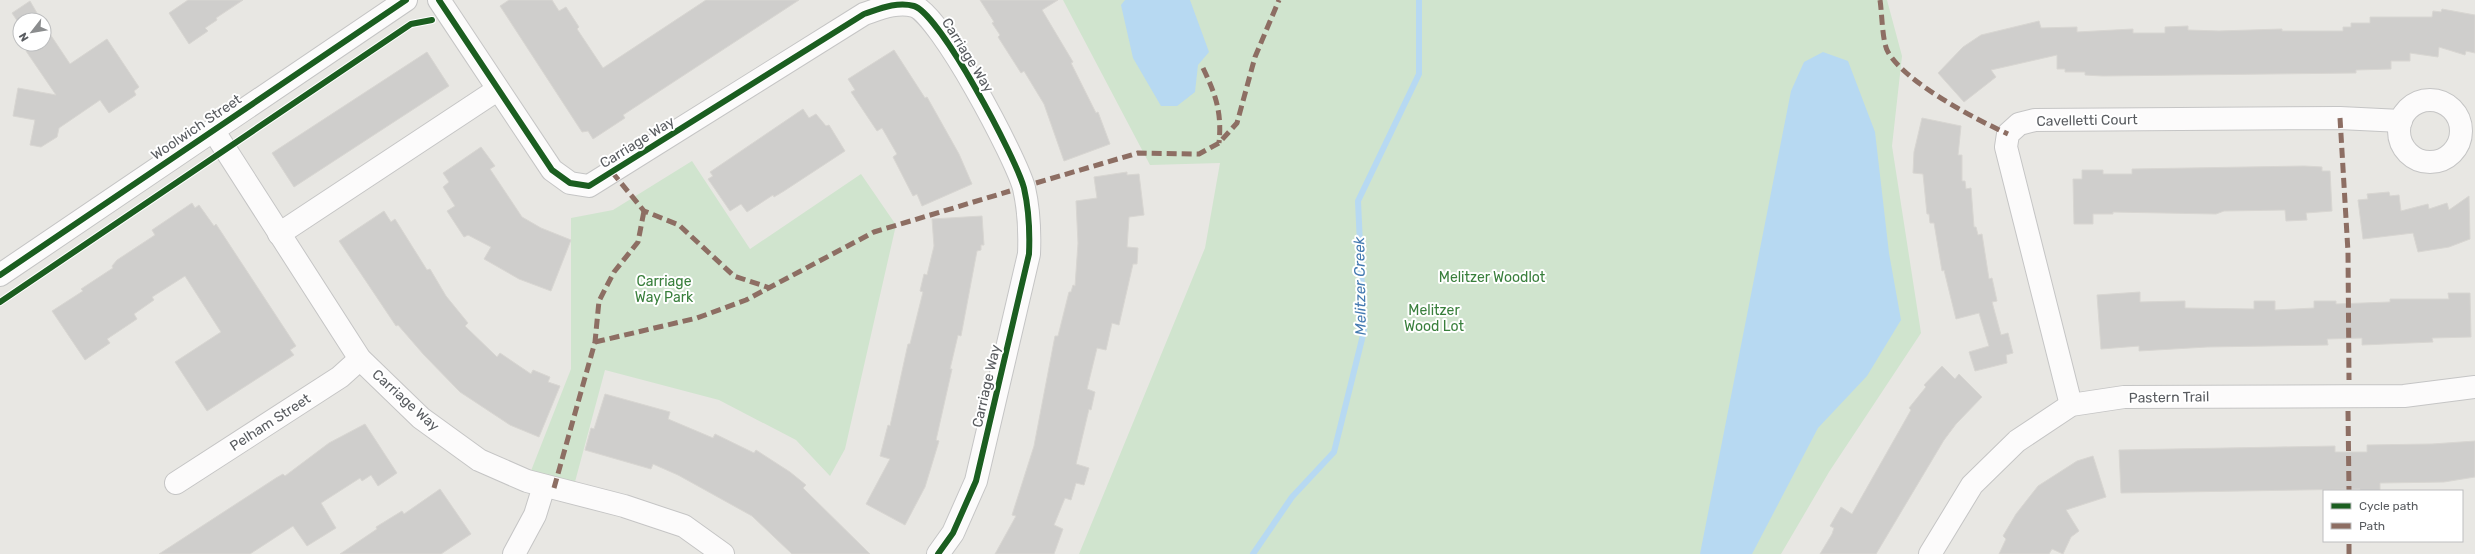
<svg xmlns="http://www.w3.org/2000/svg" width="2475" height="554" font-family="Rubik,sans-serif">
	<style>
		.green { fill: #d0e4ce }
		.water { fill: #b7d9f2 }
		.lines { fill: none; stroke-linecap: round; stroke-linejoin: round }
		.stream { stroke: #b7d9f2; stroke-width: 6 }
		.building { fill: #cfcecc; stroke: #d8d6d2 }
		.minor-casing { stroke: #c5c5c5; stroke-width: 24 }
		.minor { stroke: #fcfbfb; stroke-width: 22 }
		.quiet { stroke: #8d6e63; stroke-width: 5; stroke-dasharray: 10 5; stroke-linecap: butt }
		.cycleway-casing { stroke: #fff; stroke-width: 8 }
		.cycleway { stroke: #1b5e20; stroke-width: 6 }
		.labels { text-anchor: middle; stroke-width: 4; stroke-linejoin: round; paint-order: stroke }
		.street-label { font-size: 14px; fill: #595c60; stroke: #fff }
		.park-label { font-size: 14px; fill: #397f3c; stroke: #fff }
		.water-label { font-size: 15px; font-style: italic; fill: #447ab1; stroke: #fff }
	</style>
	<rect width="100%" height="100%" fill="#e8e7e3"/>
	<g class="green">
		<path d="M1063,0h824l15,56 -10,90 29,187 -92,139 -48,82h-702l126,-306 15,-85 -70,2z"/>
		<path d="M692,161l58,88 111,-75 35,51 -51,224 -15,27 -34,-36 -77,-40 -114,-30 -33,123 -45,-12 44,-112v-151l42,-8z"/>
	</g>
	<g class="water">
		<path d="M1125,0h65l19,52 -11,13 -3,27 -18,14h-16l-28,-48 -12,-53z"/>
		<path d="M1823,52l25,9 27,71 14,121 12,67 -34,56 -49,52 -66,126h-52l91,-463 13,-29z"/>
	</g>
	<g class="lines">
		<path class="stream" d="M1253,554l39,-57 42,-45 30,-121 -6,-130 61,-127v-74"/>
	</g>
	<g class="building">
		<path d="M188,0h55l-27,18 1,2 -12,8 3,3 -19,13 -20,-31z"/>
		<path d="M509,0h43l7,11 7,-4 13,20 -2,2 26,39 103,-68h93l-176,115 2,3 -32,21 -5,-8 -6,1 -82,-126z"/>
		<path d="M980,0h78l-16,10 31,52 -2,1 25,50 2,-1 12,32 -46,17 -20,-57 -20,-33 -3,2 -23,-36 2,-2 -8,-12 2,-1z"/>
		<path d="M30,1l11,19h-21v5l-8,-12z"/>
		<path d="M2442,9l33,6v38l-9,-2 -1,4 -26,-8 -1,10 -28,-4v8h-19v8l-35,1v3l-253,3 -18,-1v-3h-20v-3h-8v-14l-66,15 5,7 -32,25 -26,-29 25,-26 18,-12 58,-14 2,7 36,-1v5l56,-3v4h32v-6l23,-1v4l31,1 63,-2v2h61v-4h8v-4h19v-6h62l1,-6 8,1z"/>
		<path d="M44,25l26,39 37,-25 32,48 -5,4 2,4 -27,18 -9,-13 -41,28 -2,9 -16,10 -11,-2 5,-25 -22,-4 5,-28 38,7 -30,-44 8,-5 -1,-2h11z"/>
		<path d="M894,50l31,48 2,-1 32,57 13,30 -50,22 -5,-12 -4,2 -20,-39 4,-3 -15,-26 -5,3 -26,-39 4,-2 -7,-11z"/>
		<path d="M427,52l22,34 -155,101 -22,-34z"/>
		<path d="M803,109l6,9 7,-4 10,12 3,-1 16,26 -61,40 -10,6 -1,-2 -26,17 -6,-8 -11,7 -22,-32 5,-3 -3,-4z"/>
		<path d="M1922,118l39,8 -3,29h4v26h3l1,8 5,-1 3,39h2l2,8 4,-1 7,45 3,-1 5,23 -5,1 9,33 7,-2 5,20 -7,2 1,8 -32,8 -6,-19 20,-6 -10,-33 -23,6 -12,-49 -2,1 -8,-48h-4l-1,-9h-2l-4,-40 -10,-1 1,-21z"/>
		<path d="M481,147l14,19 -5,3 32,48 19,11 30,12 -20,51 -32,-12 -35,-20 7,-12 -23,-12 -4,2 -17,-26 8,-5 -12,-19 6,-5 -6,-9z"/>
		<path d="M2304,166l18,1v4h8l2,40 -26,2 1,7 -21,1 -1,-11 -61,1 -8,3 -103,-2v2h-20v10h-19l-1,-45h9v-9h21v4h29v-5z"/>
		<path d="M1127,172v3l12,-1 5,41 -15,2 -2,30 11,1 -1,16h-4l-14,61 -7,-2 -6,27 -9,-2 -10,41 8,3 -4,18 -2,-1 -13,55 13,4 -5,17 -8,-2 -5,17 -6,-2 -11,27 9,4 -9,25h-59l21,-38 -4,-1 22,-69 21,-110h3l11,-44h2l2,-7 2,1 3,-43 -2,-42 21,-3 -3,-21z"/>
		<path d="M2389,192l1,4 9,-1 2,16 27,-7 1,5 18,-6 2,7 20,-14 1,43 -21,8 -31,5 -5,-19 -50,6 -5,-39 10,-1 -1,-5z"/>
		<path d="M192,203l3,5 4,-3 15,21 2,-2 80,122 -6,4 4,5 -87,56 -32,-49 46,-30 -36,-56 -33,21 2,3 -20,14 3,5 -30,20 3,4 -25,17 -33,-49 31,-20 -2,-2 32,-21 -1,-2 5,-6 38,-25 -3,-5z"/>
		<path d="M384,211l7,11 4,-3 32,51 3,-1 16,27 22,27 -3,3 32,31 3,-4 31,21 2,-4 17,7 -2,5 12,4 -21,51 -29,-12 -50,-33 -36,-37 -26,-30 -2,1 -57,-85z"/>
		<path d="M982,216l2,29h-3v5l-4,1 -16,85 -3,-1 -8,34h2l-16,71 3,1 -14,46 -20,38 -39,-21 24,-45 -10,-3 8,-31 2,1 18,-82h2l13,-52 -3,-1 4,-17 3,1 7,-29 -2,-27z"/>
		<path d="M2140,292v10l45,-1v7l69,1v-8h21v9l39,-2v-7h22v3l54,-2v-3h59l-1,-6h22l1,44 -39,1 1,4 -71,3v-7l-35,1 1,6 -121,2 -68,4v-5l-38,3 -4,-54z"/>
		<path d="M1942,366l13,13 4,-5 23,23 -26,27 -12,16 -68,114h-56l12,-20 2,-6 -4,-2 11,-19 11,7 59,-104 -2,-2 17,-21 -2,-2z"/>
		<path d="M605,394l65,18 -2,7 45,19 2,-4 39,19 2,-3 34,22 16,13 -3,3 67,66h-78l-40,-38 -74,-41 -25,-11 -2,5 -66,-19 6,-22 3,1z"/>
		<path d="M365,424l32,49 -19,13 -7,-11 -9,6 -2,-3 -39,25 15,25 -29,18 -14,-20 -43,28h-91l117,-76 7,-4 2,2 44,-33z"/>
		<path d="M2475,441v36l-31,5 -64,1v8h-20v-2l-239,4 -2,-43 216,-4v6h32v-7l65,-1z"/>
		<path d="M2093,456l13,41 -40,13 13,21 -8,6 -8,17 -11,-5 -3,5h-50l7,-15 -3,-3 13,-22 22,-28 39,-25z"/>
		<path d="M440,489l31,45 -30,20h-101l37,-25 -1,-2 26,-16 2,3z"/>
	</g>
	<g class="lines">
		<defs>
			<g id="minor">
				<path d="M439,0l113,170 18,13 19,3 275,-172c15,-5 33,-13 50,-8 26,8 102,152 110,182 5,22 6,43 5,66l-53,227 -23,52 -15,21"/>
				<circle cx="2430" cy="131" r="31"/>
				<path d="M213,130l147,229 61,59 58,42 48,21 97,25 60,20 39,28"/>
				<path d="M279,234l218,-144"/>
				<path d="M0,275l406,-275"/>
				<path d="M2071,405l-65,-258 2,-13 11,-10 16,-4 305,-2 61,3"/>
				<path d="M176,483l164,-106 20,-18"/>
				<path d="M514,554l21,-39 9,-29"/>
				<path d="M1930,554l42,-69 45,-44 54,-36 53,-8 280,-1 71,-9"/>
			</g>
		</defs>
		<use href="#minor" class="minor-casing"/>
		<use href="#minor" class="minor"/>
		<g class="quiet">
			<path d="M1880,0c2,12 2,42 8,52 18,31 87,67 120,82"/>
			<path d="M1203,68c13,27 19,45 16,75"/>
			<path d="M2340,118l8,134 1,128"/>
			<path d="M612,172l32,39 35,14 55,51 36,12"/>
			<path d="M1036,183l102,-30 61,1 20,-11 18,-20 18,-66 24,-57"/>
			<path d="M595,342l102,-24 49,-18 128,-68 136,-41"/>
			<path d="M2348,411l1,80"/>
			<path d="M554,488l41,-146 4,-41 15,-29 24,-30 6,-31"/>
			<path d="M2349,554v-13"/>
		</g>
		<defs>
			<g id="cycleway">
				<path d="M439,0l113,170 18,13 19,3 275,-172c15,-5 33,-13 50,-8 26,8 102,152 110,182 5,22 6,43 5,66l-53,227 -23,52 -15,21"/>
				<path d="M0,275l406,-275"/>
				<path d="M0,302l411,-278 21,-4"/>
			</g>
		</defs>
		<use href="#cycleway" class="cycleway-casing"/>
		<use href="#cycleway" class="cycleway"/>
	</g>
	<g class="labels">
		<g class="street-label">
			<text transform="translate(968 55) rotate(58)" y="5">Carriage Way</text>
			<text transform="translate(2087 120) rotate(-1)" y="5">Cavelletti Court</text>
			<text transform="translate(196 127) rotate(-34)" y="5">Woolwich Street</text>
			<text transform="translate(637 142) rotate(-32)" y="5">Carriage Way</text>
			<text transform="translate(986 386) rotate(-77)" y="5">Carriage Way</text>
			<text transform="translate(2169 397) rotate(-1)" y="5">Pastern Trail</text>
			<text transform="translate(406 400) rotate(42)" y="5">Carriage Way</text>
			<text transform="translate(270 422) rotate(-33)" y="5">Pelham Street</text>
		</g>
		<g class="park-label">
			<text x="1492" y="282">Melitzer Woodlot</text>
			<text x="664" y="286">Carriage<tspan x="664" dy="16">Way Park</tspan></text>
			<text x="1434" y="315">Melitzer<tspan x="1434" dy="16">Wood Lot</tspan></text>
		</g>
		<g class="water-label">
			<text transform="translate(1360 286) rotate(-91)" y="5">Melitzer Creek</text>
		</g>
	</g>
	<rect x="2323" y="490" width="140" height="52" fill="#ffffff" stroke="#bdbebf"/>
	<rect x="2331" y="503" width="20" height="6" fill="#1b5e20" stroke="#bdbebf"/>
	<text x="2359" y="510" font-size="12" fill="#595c60">Cycle path</text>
	<rect x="2331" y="523" width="20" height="6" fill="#8d6e63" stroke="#bdbebf"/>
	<text x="2359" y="530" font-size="12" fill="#595c60">Path</text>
	<g transform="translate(32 32) rotate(239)"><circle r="19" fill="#ffffff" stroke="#bdbebf"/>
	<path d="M0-3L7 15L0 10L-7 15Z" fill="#8b8d8e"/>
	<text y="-6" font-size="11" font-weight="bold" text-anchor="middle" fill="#595c60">N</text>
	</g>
</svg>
